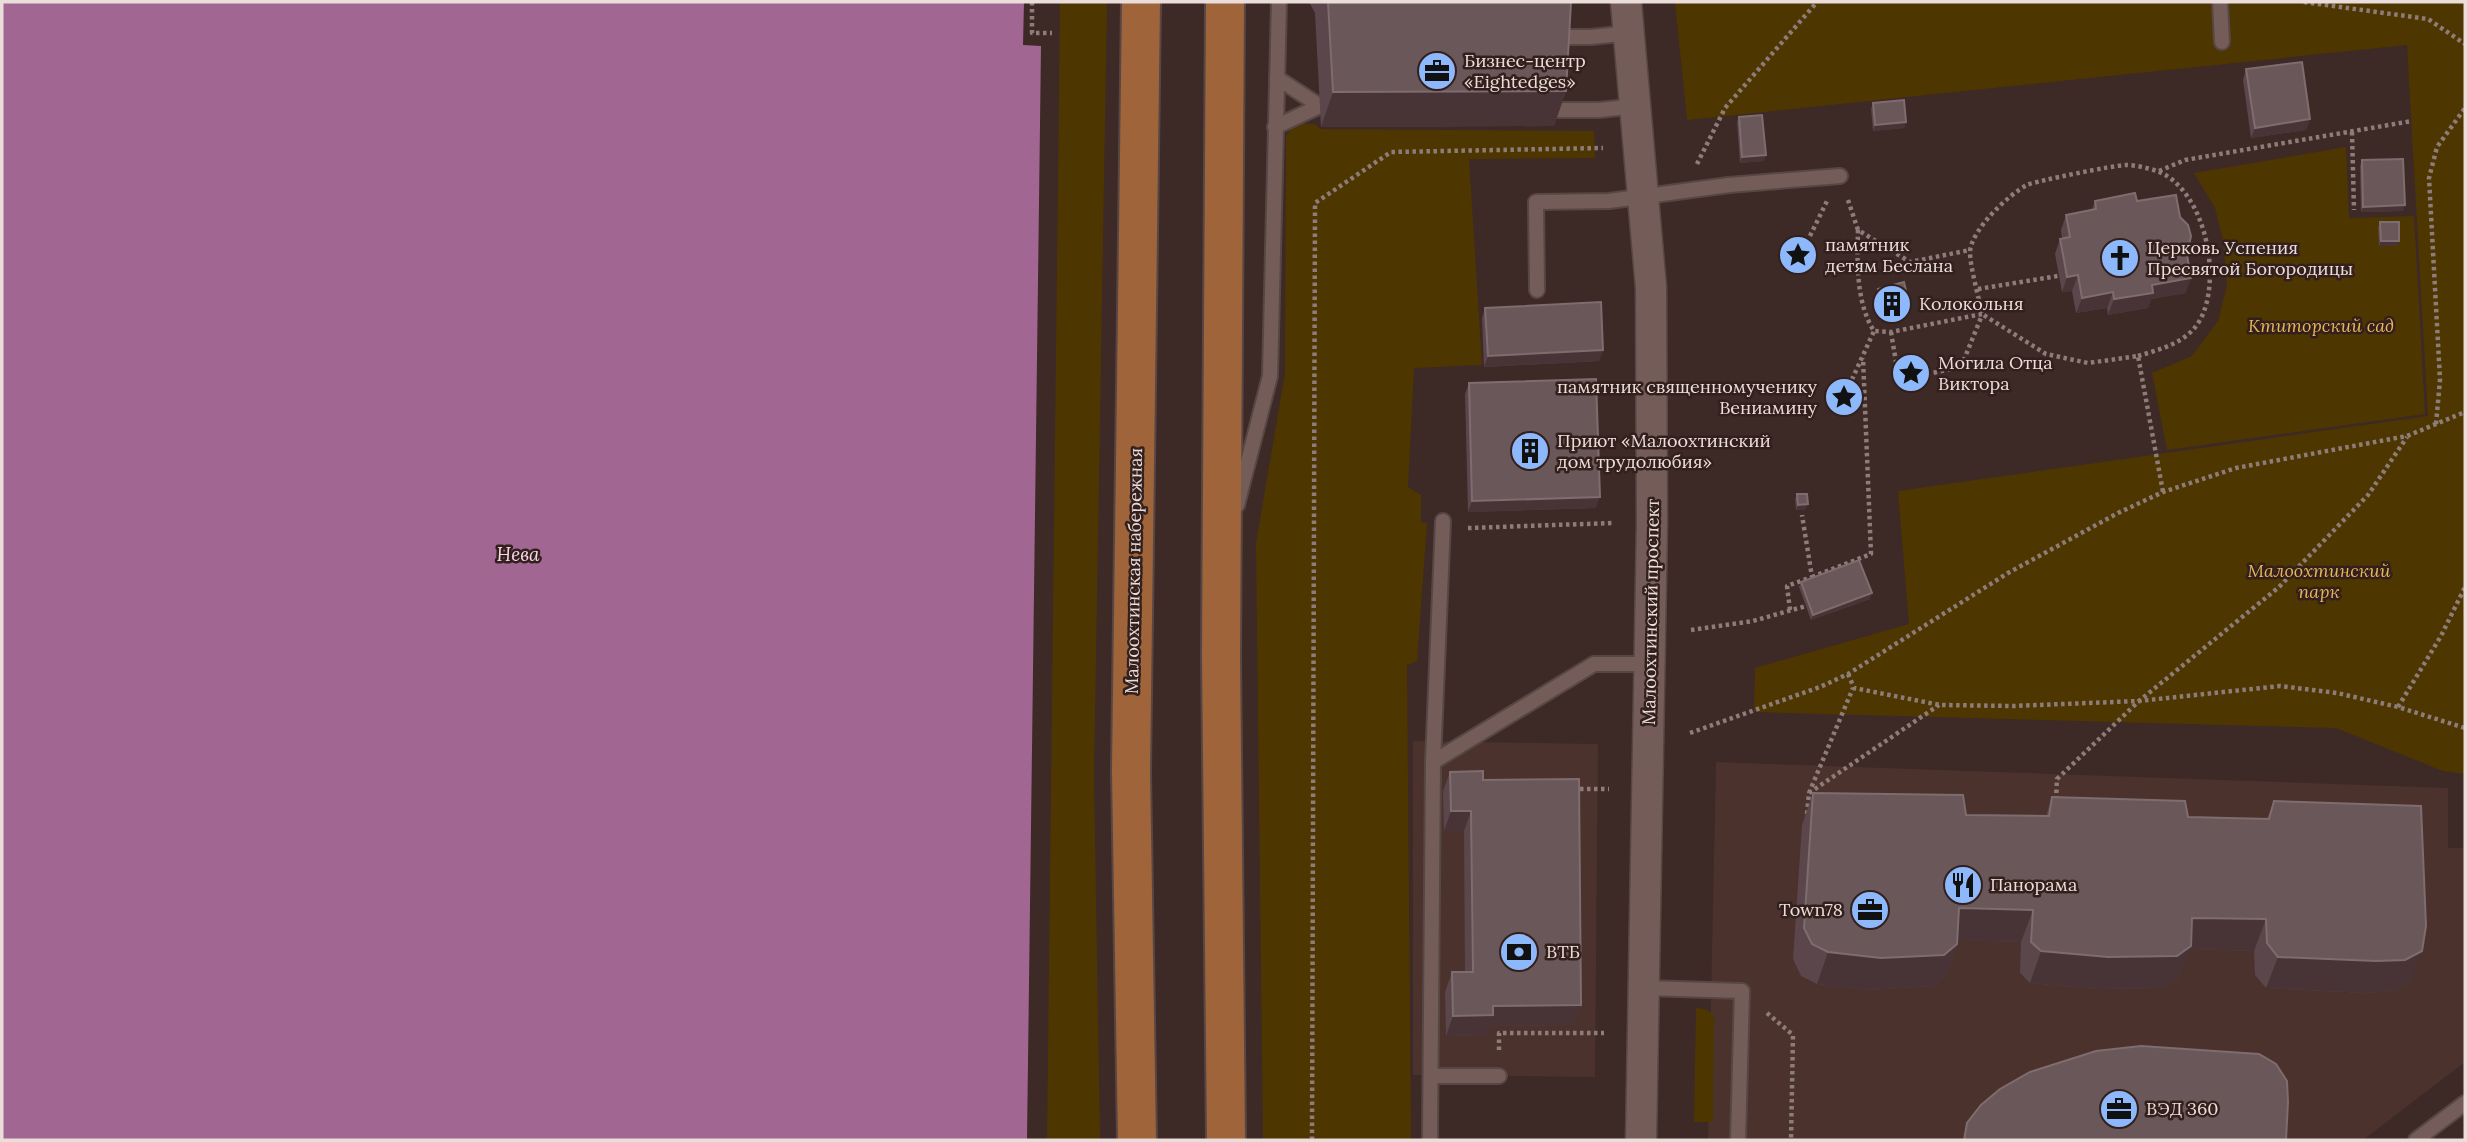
<svg xmlns="http://www.w3.org/2000/svg" width="2467" height="1142" font-family="Lora,serif">
	<style>
		.built { fill: #4b322d }
		.green { fill: #4e3601 }
		.water { fill: #a16691 }
		.lines { fill: none; stroke-linecap: round; stroke-linejoin: round }
		.lane-casing { stroke: #574744; stroke-width: 18 }
		.street-casing { stroke: #574744; stroke-width: 33 }
		.primary-casing { stroke: #574744; stroke-width: 42 }
		.path { stroke: #8d7c79; stroke-width: 4.5; stroke-dasharray: 3.5 3.5; stroke-linecap: butt }
		.lane { stroke: #745d59; stroke-width: 14 }
		.street { stroke: #745d59; stroke-width: 30 }
		.primary { stroke: #9f643a; stroke-width: 38 }
		.wall { fill: #5b464b }
		.shaded-wall { fill: #483436 }
		.building { fill: #6a575a; stroke: #7e6c6e; stroke-width: 2 }
		.labels { text-anchor: middle; stroke-width: 5; stroke-linejoin: round; paint-order: stroke }
		.poi-label { font-size: 18px; fill: #eaddda; stroke: #33201d; text-anchor: start }
		.park-label { font-size: 18px; font-style: italic; fill: #e7b658; stroke: #33201d }
		.street-label { font-size: 18px; fill: #eaddda; stroke: #33201d }
		.water-label { font-size: 19px; font-style: italic; fill: #f8d5ed; stroke: #33201d }
	</style>
	<rect width="100%" height="100%" fill="#3d2926"/>
	<g class="built">
		<path d="M1413,741l185,3 -3,333 -182,-2z"/>
		<path d="M1716,762l732,26v60h17v214l-102,78h-655z"/>
	</g>
	<g class="green">
		<path d="M1060,2h47l-13,773 6,365h-53z"/>
		<path d="M1675,2h790v772l-22,-3 -107,-43 -582,-16 1,-44 154,-44 -11,-133 530,-75 -21,-371 -720,75z"/>
		<path d="M1302,124h13l5,5 274,2 1,27 -126,1 13,206 -68,3 -6,119 13,8v27l6,1 -10,138 -10,4 4,475h-148l-7,-597 29,-170 1,-237 6,-8z"/>
		<path d="M2346,147l3,71 65,-2 11,198 -258,36 -15,-77 40,-17 26,-35 9,-36 -4,-45 -8,-32 -21,-35z"/>
		<path d="M1696,1008l9,1 9,6 -1,107h-19z"/>
	</g>
	<path class="water" d="M2,2h1022l-1,43 18,1 -14,1094h-1025z"/>
	<g class="lines">
		<defs>
			<g id="lane">
				<path d="M2220,2l2,40"/>
				<path d="M1559,37h32l38,-4"/>
				<path d="M1555,110h44l38,-4"/>
				<path d="M1275,127l45,-21 -43,-28"/>
				<path d="M1537,290l-1,-88 73,-1 120,-16 111,-9"/>
				<path d="M1237,505l33,-129 9,-374"/>
				<path d="M1433,762l161,-98h56"/>
				<path d="M1645,988l97,3 -4,149"/>
				<path d="M1431,1076h68"/>
				<path d="M1430,1140l3,-378 10,-241"/>
				<path d="M2416,1140l49,-37"/>
			</g>
			<path id="street" d="M1626,2l25,286 1,235 -11,617"/>
			<g id="primary">
				<path d="M1225,2l-4,654 5,484"/>
				<path d="M1137,1140l-6,-369 10,-769"/>
			</g>
		</defs>
		<use href="#lane" class="lane-casing"/>
		<use href="#street" class="street-casing"/>
		<use href="#primary" class="primary-casing"/>
		<g class="path">
			<path d="M1032,2v31h20"/>
			<path d="M2304,2l124,17 37,25"/>
			<path d="M2352,132l2,78"/>
			<path d="M1697,164l28,-56 92,-106"/>
			<path d="M2159,171l26,-11 227,-39"/>
			<path d="M1848,200l10,30 52,32 60,-12"/>
			<path d="M1858,230c-1,32 -2,73 16,101l17,1 91,-18"/>
			<path d="M1810,236l17,-35"/>
			<path d="M1978,289l80,-13"/>
			<path d="M1891,332l8,48 62,-13 21,-52"/>
			<path d="M2138,356c23,-7 49,-13 62,-36 23,-42 5,-131 -43,-149 -9,-3 -22,-6 -31,-6 -11,0 -90,16 -99,20 -19,10 -56,45 -57,67 0,15 9,46 12,62l64,40 42,9 50,-7 25,136"/>
			<path d="M1849,386l25,-55"/>
			<path d="M2436,424l4,-44 -11,-202 8,-31 28,-39"/>
			<path d="M1468,528l145,-5"/>
			<path d="M1812,577l59,-23 -8,-196"/>
			<path d="M1790,610l-3,-24 25,-9 -10,-62"/>
			<path d="M1691,630l62,-9 53,-15"/>
			<path d="M1848,674l6,14 86,17 73,1 126,-5 141,-15 57,7 61,14 67,21"/>
			<path d="M2398,707l43,-71 24,-49"/>
			<path d="M1690,733l130,-46 28,-13 160,-101 110,-60 45,-21 73,-24 171,-32 58,-24"/>
			<path d="M1573,789h36"/>
			<path d="M1809,793l130,-88"/>
			<path d="M2056,800l1,-21 82,-78 140,-114 89,-92 39,-58"/>
			<path d="M1807,814l2,-21 44,-105"/>
			<path d="M1767,1013l26,22 -2,105"/>
			<path d="M1499,1050v-17h105"/>
			<path d="M1312,1140l3,-937 76,-51 212,-4"/>
		</g>
		<use href="#lane" class="lane"/>
		<use href="#street" class="street"/>
		<use href="#primary" class="primary"/>
	</g>
	<g class="wall">
		<path d="M1309,2h262l-5,89 -12,35 -233,1 -6,-114z"/>
		<path d="M2246,69l64,50 -4,11 -55,8 -8,-58z"/>
		<path d="M1873,103l33,19 -2,6 -31,3 -2,-22z"/>
		<path d="M1739,117l25,44 -24,2 -3,-41z"/>
		<path d="M2362,160l41,51 -42,1 -1,-46z"/>
		<path d="M2095,201h42l50,54 -1,38 -35,6 -3,9 -40,7 -1,-7 -31,5 -4,-22 -10,1 -7,-38 5,-15h2l-1,-9 5,-15 26,-6z"/>
		<path d="M2380,222l17,24h-18l-1,-18z"/>
		<path d="M1878,289l32,19 -2,6 -26,6 -6,-26z"/>
		<path d="M1485,308l118,42 -4,11 -115,6 -2,-49z"/>
		<path d="M1469,383l127,125 -128,4 -3,-118z"/>
		<path d="M1797,494l8,16h-9l-1,-11z"/>
		<path d="M1801,582l69,17 -59,21 -12,-33z"/>
		<path d="M1450,772l33,8 98,225 -7,20 -85,1 -3,9 -40,1 -1,-44 7,-20h13l-1,-141h-20l-1,-40z"/>
		<path d="M1813,793l153,22 80,1 6,-19 136,20 79,2 7,-18 137,181 -18,9 -29,2 -98,-5 -11,-13 -1,-24 -65,-2 -10,28 -14,11 -68,1 -67,-6 -10,-10 1,-31 -64,-2v4l-11,31 -14,11 -63,4 -52,-6 -16,-8 -8,-17 9,-134z"/>
	</g>
	<g class="shaded-wall">
		<path d="M1566,91l-12,35 -233,1 12,-35z"/>
		<path d="M2310,119l-4,11 -55,8 4,-10z"/>
		<path d="M1906,122l-2,6 -31,3 2,-6z"/>
		<path d="M1766,155l-2,6 -24,2 2,-6z"/>
		<path d="M2405,205l-2,6 -42,1 2,-5z"/>
		<path d="M2381,241h18l-2,5h-18z"/>
		<path d="M2078,275l-6,16 -10,1 5,-15z"/>
		<path d="M2191,278l-5,15 -35,6 -3,9 -40,7 6,-16 38,-14z"/>
		<path d="M2113,292l-6,16 -31,5 6,-15z"/>
		<path d="M1910,308l-2,6 -26,6 2,-5z"/>
		<path d="M1603,350l-4,11 -115,6 4,-11z"/>
		<path d="M1600,497l-4,11 -128,4 4,-11z"/>
		<path d="M1808,504l-3,6h-9l2,-5z"/>
		<path d="M1872,593l-2,6 -59,21 2,-5z"/>
		<path d="M1451,811h20l-7,20h-20z"/>
		<path d="M1959,908l74,2 -12,32 -73,-2z"/>
		<path d="M2192,918l74,1 -12,32 -65,-2 -10,28 -14,11 -68,1 -67,-6 11,-32z"/>
		<path d="M1957,944l-11,31 -14,11 -63,4 -52,-6 11,-32z"/>
		<path d="M2422,951l-11,31 -18,9 -29,2 -98,-5 12,-31z"/>
		<path d="M1581,1005l-7,20 -85,1 -3,9 -40,1 7,-20 40,-10z"/>
	</g>
	<g class="building">
		<path d="M1328,2h243l-5,89 -233,1z"/>
		<path d="M2302,62l8,57 -55,9 -9,-59z"/>
		<path d="M1904,100l2,22 -31,3 -2,-22z"/>
		<path d="M1762,115l4,40 -24,2 -3,-40z"/>
		<path d="M2403,159l2,46 -42,2 -1,-47z"/>
		<path d="M2135,193l2,8 39,-6 4,22 8,8 3,11 -4,19 4,23 -39,7 1,8 -39,6 -1,-7 -31,6 -4,-23 -11,2 -3,-17 -4,-21 10,-2 -4,-22 30,-6 -1,-8z"/>
		<path d="M2380,222h19v19h-18z"/>
		<path d="M1904,282l6,26 -26,7 -6,-26z"/>
		<path d="M1601,302l2,48 -115,6 -3,-48z"/>
		<path d="M1596,379l4,118 -128,4 -3,-118z"/>
		<path d="M1797,494h10l1,10 -10,1z"/>
		<path d="M1859,560l13,33 -59,22 -12,-33z"/>
		<path d="M1483,771v9l96,-1 2,226 -88,1v9l-40,1 -1,-44h21l-2,-161h-20l-1,-39z"/>
		<path d="M1813,793l150,2 3,20 83,1 3,-19 133,4 3,16 81,2 5,-18 147,5 5,120 -4,25 -17,9 -29,1 -98,-4 -11,-14 -1,-24 -74,-1 -1,28 -14,10 -69,1 -67,-6 -10,-9 2,-32 -74,-2 -2,36 -13,11 -63,3 -53,-6 -16,-8 -8,-16z"/>
		<path d="M2141,1046l118,8 17,10 11,17 1,21 -2,38h-322l3,-17 14,-18 19,-16 30,-17 66,-21z"/>
	</g>
	<defs>
		<symbol id="office-disc" viewBox="-11 -11 22 22"><circle r="9.5" fill="#8db9fc" stroke="#33201d"/><path d="M-6-3h4V-5.5h4V-3h4V5H-6ZM-1-4.5V-3h2v-1.5ZM-6 0V1H6V0Z" fill="#111"/></symbol>
		<symbol id="sight-disc" viewBox="-11 -11 22 22"><circle r="9.5" fill="#8db9fc" stroke="#33201d"/><path d="M0-6L1.8-2.2L6-1.7L2.9 1.2L3.7 5.4L0 3.3L-3.7 5.4L-2.9 1.2L-6-1.7L-1.8-2.2Z" fill="#111"/></symbol>
		<symbol id="church-disc" viewBox="-11 -11 22 22"><circle r="9.5" fill="#8db9fc" stroke="#33201d"/><path d="M-1.2-6h2.4v3.5h3.3v2.4h-3.3V6h-2.4V-.1h-3.3v-2.4h3.3Z" fill="#111"/></symbol>
		<symbol id="building-disc" viewBox="-11 -11 22 22"><circle r="9.5" fill="#8db9fc" stroke="#33201d"/><path d="M-4-6H4V6H1V3H-1V6H-4ZM-2.5-4.3h1.7v1.8h-1.7ZM.8-4.3h1.7v1.8H.8ZM-2.5-1h1.7V.8h-1.7ZM.8-1h1.7V.8H.8Z" fill="#111"/></symbol>
		<symbol id="restaurant-disc" viewBox="-11 -11 22 22"><circle r="9.5" fill="#8db9fc" stroke="#33201d"/><path d="M-5-6h1v4h1v-4h1v4h1v-4h1v5L-1.5 .5V6h-2V.5L-5-1ZM5-6V6H3V1.5H1.5Q1.5-4 5-6Z" fill="#111"/></symbol>
		<symbol id="bank-disc" viewBox="-11 -11 22 22"><circle r="9.5" fill="#8db9fc" stroke="#33201d"/><path d="M-6-4H6V4H-6ZM0-2.3a2.3 2.3 0 1 0 0 4.6a2.3 2.3 0 1 0 0-4.6Z" fill="#111"/></symbol>
	</defs>
	<g fill-rule="evenodd">
		<use href="#office-disc" x="1415" y="49" width="44" height="44"/>
		<use href="#sight-disc" x="1776" y="233" width="44" height="44"/>
		<use href="#church-disc" x="2098" y="236" width="44" height="44"/>
		<use href="#building-disc" x="1870" y="282" width="44" height="44"/>
		<use href="#sight-disc" x="1889" y="351" width="44" height="44"/>
		<use href="#sight-disc" x="1822" y="375" width="44" height="44"/>
		<use href="#building-disc" x="1508" y="429" width="44" height="44"/>
		<use href="#restaurant-disc" x="1941" y="863" width="44" height="44"/>
		<use href="#office-disc" x="1848" y="888" width="44" height="44"/>
		<use href="#bank-disc" x="1497" y="930" width="44" height="44"/>
		<use href="#office-disc" x="2097" y="1087" width="44" height="44"/>
	</g>
	<g class="labels">
		<g class="poi-label">
			<text x="1464" y="67">Бизнес-центр<tspan x="1464" dy="21">«Eightedges»</tspan></text>
			<text x="1825" y="251">памятник<tspan x="1825" dy="21">детям Беслана</tspan></text>
			<text x="2147" y="254">Церковь Успения<tspan x="2147" dy="21">Пресвятой Богородицы</tspan></text>
			<text x="1919" y="310">Колокольня</text>
			<text x="1938" y="369">Могила Отца<tspan x="1938" dy="21">Виктора</tspan></text>
			<text x="1817" y="393" text-anchor="end">памятник священномученику<tspan x="1817" dy="21">Вениамину</tspan></text>
			<text x="1557" y="447">Приют «Малоохтинский<tspan x="1557" dy="21">дом трудолюбия»</tspan></text>
			<text x="1990" y="891">Панорама</text>
			<text x="1843" y="916" text-anchor="end">Town78</text>
			<text x="1546" y="958">ВТБ</text>
			<text x="2146" y="1115">ВЭД 360</text>
		</g>
		<g class="park-label">
			<text x="2321" y="332">Ктиторский сад</text>
			<text x="2319" y="577">Малоохтинский<tspan x="2319" dy="21">парк</tspan></text>
		</g>
		<g class="street-label">
			<text transform="translate(1134 571) rotate(-89)" y="6">Малоохтинская набережная</text>
			<text transform="translate(1651 612) rotate(-89)" y="6">Малоохтинский проспект</text>
		</g>
		<g class="water-label">
			<text x="518" y="561">Нева</text>
		</g>
	</g>
	<rect width="2467" height="1142" fill="none" stroke="#eaddda" stroke-width="7"/>
</svg>
